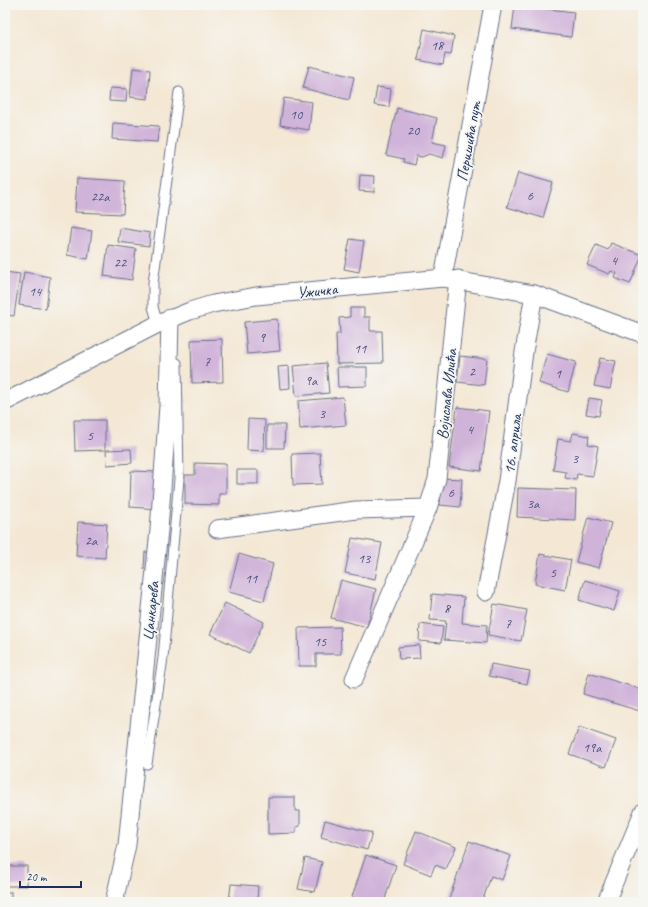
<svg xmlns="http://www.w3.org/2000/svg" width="648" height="907" font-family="Caveat,sans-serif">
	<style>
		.building { fill: #d0b3d9 }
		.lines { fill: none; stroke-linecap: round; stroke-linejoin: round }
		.service-casing { stroke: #677088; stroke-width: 11 }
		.minor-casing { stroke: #677088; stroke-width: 19 }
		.service { stroke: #fff; stroke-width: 9 }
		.minor { stroke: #fff; stroke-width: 17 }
		.labels { text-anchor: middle; stroke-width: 3.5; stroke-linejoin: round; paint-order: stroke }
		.number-label { font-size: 14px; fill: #48507d }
		.street-label { font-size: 16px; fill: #1b2f5e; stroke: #f6f6f2 }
	</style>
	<rect width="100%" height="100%" fill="#f6f6f2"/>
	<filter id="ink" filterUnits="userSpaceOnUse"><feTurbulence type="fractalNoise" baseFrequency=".025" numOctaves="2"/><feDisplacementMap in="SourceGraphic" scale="8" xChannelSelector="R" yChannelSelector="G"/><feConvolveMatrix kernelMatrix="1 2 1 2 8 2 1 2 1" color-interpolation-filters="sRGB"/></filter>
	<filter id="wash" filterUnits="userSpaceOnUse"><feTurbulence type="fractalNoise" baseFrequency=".012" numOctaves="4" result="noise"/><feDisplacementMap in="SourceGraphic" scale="16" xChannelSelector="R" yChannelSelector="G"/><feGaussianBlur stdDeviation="0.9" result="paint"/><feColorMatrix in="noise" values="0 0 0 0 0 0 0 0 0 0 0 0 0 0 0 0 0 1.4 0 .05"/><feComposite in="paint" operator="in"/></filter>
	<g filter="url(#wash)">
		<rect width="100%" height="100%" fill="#f4e8d5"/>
		<g id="blocks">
			<g class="building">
				<path d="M515,5l59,7 -3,25 -59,-8z"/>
				<path d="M424,29l30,7 -3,19 -6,-1 -2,11 -25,-5z"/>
				<path d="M309,66l45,11 -5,23 -46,-12z"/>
				<path d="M133,68l17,2 -2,29 -18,-2z"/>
				<path d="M377,87l14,2 -2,18 -15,-2z"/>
				<path d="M110,88l17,1 -1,13 -17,-1z"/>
				<path d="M284,98l28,4 -3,28 -29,-5z"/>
				<path d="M397,108l40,10 -5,24 14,3 -3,13 -14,-4 -7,3 -6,-1 -2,9 -11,-3 1,-3 -18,-4z"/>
				<path d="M113,123l46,3 -2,16 -45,-3z"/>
				<path d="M518,173l35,10 -10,35 -36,-11z"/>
				<path d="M360,175l15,1 -1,16 -15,-1z"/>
				<path d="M77,178l48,3 -2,33 -48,-2z"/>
				<path d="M71,228l21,3 -4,28 -21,-4z"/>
				<path d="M120,228l30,5 -1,13 -31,-4z"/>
				<path d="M350,239l14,2 -5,31 -15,-3z"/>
				<path d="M611,243l31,12 -12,29 -15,-6 2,-5 -6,-2 -2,3 -22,-9 9,-20 12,5z"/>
				<path d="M108,245l28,4 -4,31 -28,-4z"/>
				<path d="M5,272l15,2 -6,42 -9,-1z"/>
				<path d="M24,272l26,5 -4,32 -27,-4z"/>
				<path d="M350,308h14v9h6v14h12l1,32 -46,1 -1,-30h4l-1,-16 11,-1z"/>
				<path d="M277,319l3,32 -33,3 -3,-32z"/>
				<path d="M222,339l1,43 -31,1 -1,-43z"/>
				<path d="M547,354l29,8 -8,30 -29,-9z"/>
				<path d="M460,356l27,3 -3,26 -27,-3z"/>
				<path d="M600,358l16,3 -6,28 -16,-3z"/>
				<path d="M326,363l3,30 -33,3 -3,-30z"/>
				<path d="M289,366l1,22 -10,1 -2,-22z"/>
				<path d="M337,367h30v19l-29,1z"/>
				<path d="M343,397l3,28 -46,4 -2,-28z"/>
				<path d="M589,398l13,2 -3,16 -13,-2z"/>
				<path d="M457,407l32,4 -8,60 -32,-4z"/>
				<path d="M248,419l17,1 -1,31 -17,-1z"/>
				<path d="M74,420h31v30l-30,1z"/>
				<path d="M267,425h18l-1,23h-17z"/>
				<path d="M573,433l16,3 -1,8 10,2 -5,30 -16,-2 -1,6 -11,-2 1,-6 -13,-2 5,-31 13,2z"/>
				<path d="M131,449l1,14 -25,2 -1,-15z"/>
				<path d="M320,453l2,31 -29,1 -1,-31z"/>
				<path d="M195,463l31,1v30h-7v11l-34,-1v-29h10z"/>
				<rect x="237" y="470" width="21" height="14"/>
				<path d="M131,471l28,1 -1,37 -28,-2z"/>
				<path d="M442,478l20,1 -2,28 -20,-2z"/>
				<path d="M518,488l58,2 -1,30 -58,-3z"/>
				<path d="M588,517l23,6 -12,45 -23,-6z"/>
				<path d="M78,522l29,2 -2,34 -29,-2z"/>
				<path d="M352,538l30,5 -7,36 -30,-6z"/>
				<path d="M145,552h9l-1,17h-9z"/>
				<path d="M239,554l34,10 -9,37 -35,-9z"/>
				<path d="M540,554l31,6 -6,30 -30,-6z"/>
				<path d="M341,580l35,9 -9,38 -36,-9z"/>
				<path d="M585,580l35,11 -6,20 -35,-11z"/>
				<path d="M432,594l32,3 -2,26 25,2 -1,18 -42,-3 2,-19 -16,-1z"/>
				<path d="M225,603l39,19 -15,31 -39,-19z"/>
				<path d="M494,604l33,6 -6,31 -33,-6z"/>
				<path d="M420,624l23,3 -2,16 -22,-2z"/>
				<path d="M340,627l1,27h-25v12h-17l-1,-38z"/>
				<path d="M419,645l1,13 -21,1 -1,-12z"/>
				<path d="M491,664l39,7 -3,13 -38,-8z"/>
				<path d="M589,673l54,17v10l-3,11 -57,-17z"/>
				<path d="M579,727l37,13 -10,27 -37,-13z"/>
				<path d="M268,797h27v14h5v15l-4,1v6l-28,1z"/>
				<path d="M325,820l47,13 -5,17 -46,-13z"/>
				<path d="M416,831l40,16 -10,22 -11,-4 -4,10 -28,-11z"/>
				<path d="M469,841l42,15 -9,24 -11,-4 -9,26h-34z"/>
				<path d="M366,855l30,10 -12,37h-17l-15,-5z"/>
				<path d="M305,858l17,4 -7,30 -17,-3z"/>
				<rect x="5" y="866" width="22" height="20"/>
				<path d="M231,884l27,2 -1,16h-28z"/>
				<rect x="5" y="892" width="6" height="10"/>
			</g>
		</g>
	</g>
	<g filter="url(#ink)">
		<use href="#blocks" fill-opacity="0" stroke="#677088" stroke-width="1"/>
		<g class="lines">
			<defs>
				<g id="service">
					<path d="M158,324l-5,-17v-24l26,-191"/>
					<path d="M147,764l16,-106 16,-179 -2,-116"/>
				</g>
				<g id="minor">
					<path d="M443,278l50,-273"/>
					<path d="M5,402l153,-78 32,-13 23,-7 43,-8 187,-18 91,16 109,40"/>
					<path d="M217,529l139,-19 72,-2"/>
					<path d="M486,592l21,-111 17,-129 10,-58"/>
					<path d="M354,679l74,-171 9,-29 21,-200"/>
					<path d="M114,902l13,-57 32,-315 9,-124 2,-88"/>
					<path d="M606,902l37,-90"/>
				</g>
			</defs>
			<use href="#service" class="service-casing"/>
			<use href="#minor" class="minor-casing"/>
			<use href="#service" class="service"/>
			<use href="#minor" class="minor"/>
		</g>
	</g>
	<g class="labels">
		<g class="number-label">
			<text x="437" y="50">18</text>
			<text x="296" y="119">10</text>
			<text x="413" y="135">20</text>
			<text x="530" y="200">6</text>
			<text x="100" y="201">22a</text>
			<text x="614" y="265">4</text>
			<text x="120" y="267">22</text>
			<text x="35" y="296">14</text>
			<text x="262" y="342">9</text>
			<text x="360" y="353">11</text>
			<text x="207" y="366">7</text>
			<text x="472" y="376">2</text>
			<text x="558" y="378">1</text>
			<text x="311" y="385">9a</text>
			<text x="322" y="418">3</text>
			<text x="470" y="434">4</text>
			<text x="90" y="440">5</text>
			<text x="575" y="463">3</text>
			<text x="451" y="497">6</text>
			<text x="533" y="508">3a</text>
			<text x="91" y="545">2a</text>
			<text x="364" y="563">13</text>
			<text x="553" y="577">5</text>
			<text x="251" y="583">11</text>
			<text x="447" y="613">8</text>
			<text x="508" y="628">7</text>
			<text x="320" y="646">15</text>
			<text x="592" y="752">19a</text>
		</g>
		<g class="street-label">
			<text transform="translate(468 141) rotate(-80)" y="6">Перишића пут</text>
			<text transform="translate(317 290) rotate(-6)" y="6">Ужичка</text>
			<text transform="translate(446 394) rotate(-84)" y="6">Војислава Илића</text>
			<text transform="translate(512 444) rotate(-83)" y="6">16. априла</text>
			<text transform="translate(150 611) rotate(-84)" y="6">Цанкарева</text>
		</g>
	</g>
	<rect width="648" height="907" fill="none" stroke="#f6f6f2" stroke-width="20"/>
	<path d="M20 881v6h61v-6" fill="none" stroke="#1b2f5e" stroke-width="2"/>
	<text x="26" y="881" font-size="12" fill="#1b2f5e" stroke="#f6f6f2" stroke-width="3" paint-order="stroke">20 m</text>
</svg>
